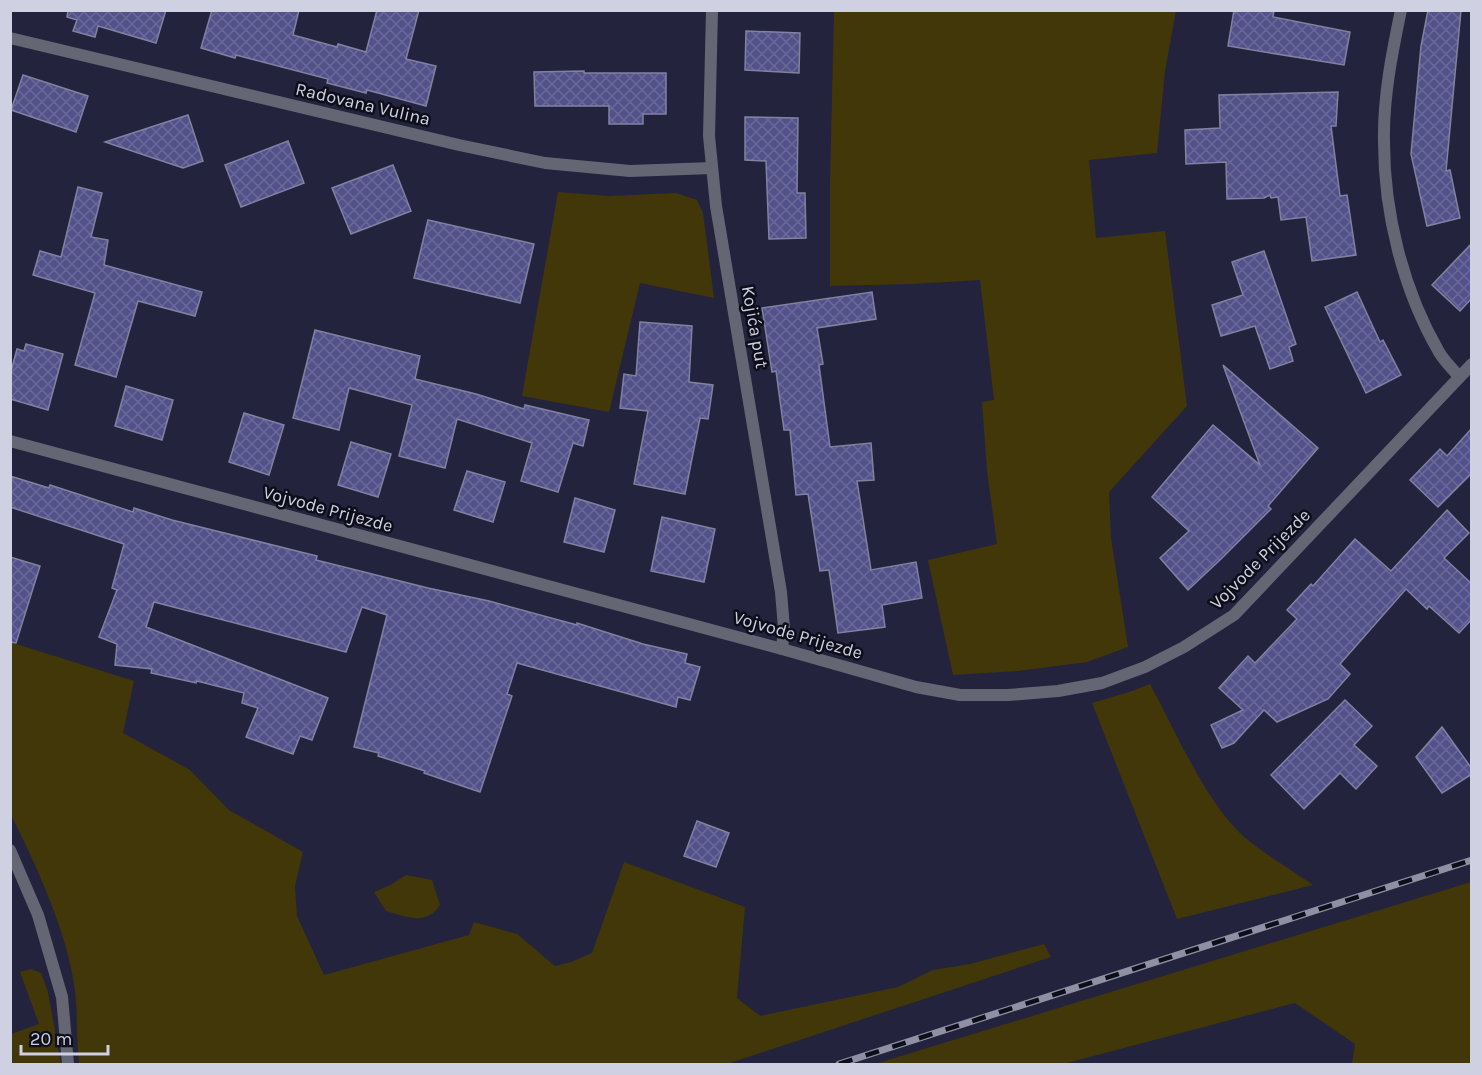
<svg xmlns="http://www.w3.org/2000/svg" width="1482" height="1075" font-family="Karla,sans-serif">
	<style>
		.grass { fill: #413708 }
		.building { fill: url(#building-cross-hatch); stroke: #8082a2; stroke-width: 1.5 }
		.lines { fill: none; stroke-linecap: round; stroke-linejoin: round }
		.service { stroke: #656674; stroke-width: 12 }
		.minor { stroke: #656674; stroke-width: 12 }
		.rail-casing { stroke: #9090a5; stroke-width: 7 }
		.rail { stroke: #0d0e19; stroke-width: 4.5; stroke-dasharray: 14; stroke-linecap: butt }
		.labels { text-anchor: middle; stroke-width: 5; stroke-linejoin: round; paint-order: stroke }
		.street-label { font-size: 18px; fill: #cfd0e2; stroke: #0d0e19 }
	</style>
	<defs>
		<pattern id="building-cross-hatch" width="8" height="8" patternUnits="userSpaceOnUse" patternTransform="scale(1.5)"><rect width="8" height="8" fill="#525189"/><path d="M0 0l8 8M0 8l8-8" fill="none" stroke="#6a6999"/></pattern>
	</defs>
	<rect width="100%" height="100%" fill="#23233d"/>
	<g class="grass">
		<path d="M834,11h342l-11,60 -8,82 -68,7 7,78 69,-7 22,175 -78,86 2,46 17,109 -41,15 -69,9 -65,4 -25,-115 69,-16 -10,-73 -5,-69 12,-2 -14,-120 -69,4 -81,2v-104z"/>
		<path d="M558,192l51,4 67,-3 21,7 6,13 11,85 -74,-15 -31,129 -87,-16z"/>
		<path d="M10,642l124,39 -11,52 67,37 39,40 74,42 -8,34 2,30 27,59 145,-40 5,-13 43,12 38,32 16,-4 21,-9 32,-91 121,45 -8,91 23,18 138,-29 35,-17 37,-6 74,-20 7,13 -324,107h-648c-3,-24 -1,-49 -4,-73 -6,-54 -39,-127 -64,-176z"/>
		<path d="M1150,684c25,46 58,124 98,156 21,17 44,30 65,45l-136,34 -85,-216 37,-11z"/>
		<path d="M406,875l26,5 8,25c-13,21 -33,12 -54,6l-12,-19 18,-8z"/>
		<path d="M1471,882v182h-119l3,-20 -60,-41 -232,61h-188z"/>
		<path d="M31,969l10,4 7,19 13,72h-50v-30l28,-10 -19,-52z"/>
	</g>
	<g class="building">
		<path d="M68,10h98l-10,33 -58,-17 -3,11 -22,-6 4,-11 -10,-3z"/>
		<path d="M212,10h87l-6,25 44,12 1,-3 28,8 11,-42h42l-13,49 30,7 -10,40 -59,-16 -1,3 -39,-10 1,-4 -92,-24 -1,3 -34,-10z"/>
		<path d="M1234,10h40l-1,7 77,15 -6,33 -116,-19z"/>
		<path d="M1428,10h33l-15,161 4,-1 10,48 -33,8 -16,-72 10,-108z"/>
		<path d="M746,31l54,2 -1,40 -54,-3z"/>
		<path d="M584,71v2h82v41h-23v10h-34v-18h-74l-1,-34z"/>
		<path d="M23,75l65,21 -12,36 -65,-22z"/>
		<path d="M1338,92l-2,34h-5l9,70 7,-1 9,60 -44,6 -6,-44 -25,3 -3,-23 -7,1 -1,-3 -6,3 -37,1 -1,-37 -40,2 -1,-34 35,-2 -1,-33z"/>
		<path d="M188,115l15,46 -20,7 -78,-26z"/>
		<path d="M745,117l53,1 -1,75h8l1,45 -37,1 -3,-78 -21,-1z"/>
		<path d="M288,141l16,42 -63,24 -16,-42z"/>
		<path d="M393,165l18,46 -60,23 -19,-46z"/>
		<path d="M78,187l24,6 -11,44 17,3 -4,25 98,27 -7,24 -57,-15 -22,76 -41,-12 20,-72 -62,-18 7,-24 21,6z"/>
		<path d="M428,220l106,24 -14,59 -106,-25z"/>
		<path d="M1472,243v55l-12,13 -28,-26z"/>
		<path d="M1264,251l32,93 -7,3 4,14 -23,8 -15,-43 -34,10 -9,-31 31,-10 -11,-33z"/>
		<path d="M872,292l4,27 -59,9 6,36 -4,1 11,82 41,-4 3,37 -17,1 14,89 45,-8 6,36 -40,7 3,22 -47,6 -9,-63 -9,1 -12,-77 -12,1 -6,-65h-6l-8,-59 -4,1 -10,-64z"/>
		<path d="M1357,292l23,50 3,-2 18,35 -35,18 -41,-86z"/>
		<path d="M640,322l52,4 -3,56 24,3 -5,34 -8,-1 -15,76 -51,-10 14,-73 -28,-3 4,-34 12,2z"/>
		<path d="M315,330l105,26 -5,23 61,15 48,15 1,-4 64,15 -6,26 -10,-3 -15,49 -37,-11 11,-38 -75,-24 -12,49 -46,-12 13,-51 -63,-17 -10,42 -46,-12z"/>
		<path d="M26,344l37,10 -15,56 -38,-11v-24l7,-26 7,2z"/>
		<path d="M1223,365l95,83 -50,58 3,3 -50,50 -33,31 -28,-32 29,-27 -37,-34 61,-72 47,40z"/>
		<path d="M126,386l47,14 -11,40 -47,-14z"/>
		<path d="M244,413l40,12 -15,50 -40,-13z"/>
		<path d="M1472,428v45l-34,34 -28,-27 30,-31 7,7z"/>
		<path d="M351,442l40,12 -13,43 -40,-12z"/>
		<path d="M467,471l38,11 -12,40 -39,-12z"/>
		<path d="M10,476l39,12 1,-3 83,27 1,-4 38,12 145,36 -1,4 112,28 61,13 88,24v-2l66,21 44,10 -2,9 15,4 -10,33 -12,-3 -2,10 -159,-44 -10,31 5,2 -32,96 -56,-19 1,-2 -47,-15 1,-3 -25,-6 33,-132 -25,-8 -16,45 -192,-50 -8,25 182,71 -16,42 -12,-4 -7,18 -47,-17 12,-29 -16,-5 2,-10 -47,-12 -1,2 -45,-10 1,-4 -37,-4 2,-21 -18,-7 18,-47 -5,-2 12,-44 -114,-37z"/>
		<path d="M575,498l40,12 -11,42 -40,-10z"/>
		<path d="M1447,510l22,23 -25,25 28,26v35l-13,14 -30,-27 -2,3 -21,-20 -66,75 10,10 -22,25 -51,23 -13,-12 -30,33 -12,5 -11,-23 32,-15 -24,-22 29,-32 7,7 42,-44 -10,-9 24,-26 2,2 42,-47 36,32z"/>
		<path d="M662,517l53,12 -11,53 -53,-11z"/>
		<path d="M10,557l30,9 -24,77 -6,-1z"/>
		<path d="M1345,700l27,26 -18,19 23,21 -21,23 -16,-16 -36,36 -33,-34z"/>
		<path d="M1442,727l30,42v5l-30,19 -26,-36z"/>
		<path d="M697,821l32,12 -13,34 -32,-11z"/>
	</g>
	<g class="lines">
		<path class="service" d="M10,850l28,65 24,82 6,67"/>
		<g class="minor">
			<path d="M712,10l-3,126 7,70 65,386 3,36 -2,21"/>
			<path d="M1401,10c-9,43 -18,88 -17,132 0,71 19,148 55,210 5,9 14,17 20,25"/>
			<path d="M10,38l449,107 86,18 85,8 82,-3"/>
			<path d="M10,441l772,208 134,38 44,8h48l50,-4 44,-8 43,-16 39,-20 50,-32 238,-251"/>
		</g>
		<defs>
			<path id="rail" d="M839,1064l633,-204"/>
		</defs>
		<use href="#rail" class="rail-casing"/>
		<use href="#rail" class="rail"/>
	</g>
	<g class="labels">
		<g class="street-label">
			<text transform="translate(363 104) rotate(13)" y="6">Radovana Vulina</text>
			<text transform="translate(755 327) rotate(80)" y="6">Kojića put</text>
			<text transform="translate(328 509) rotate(15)" y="6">Vojvode Prijezde</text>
			<text transform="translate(1260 559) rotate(-45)" y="6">Vojvode Prijezde</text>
			<text transform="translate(798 635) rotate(16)" y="6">Vojvode Prijezde</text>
		</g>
	</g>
	<rect width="1482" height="1075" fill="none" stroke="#cfd0e2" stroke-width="24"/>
	<path d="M21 1045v9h87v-9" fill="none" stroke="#cfd0e2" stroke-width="3"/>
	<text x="30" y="1045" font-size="18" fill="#cfd0e2" stroke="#0d0e19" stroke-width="4.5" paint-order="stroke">20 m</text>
</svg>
